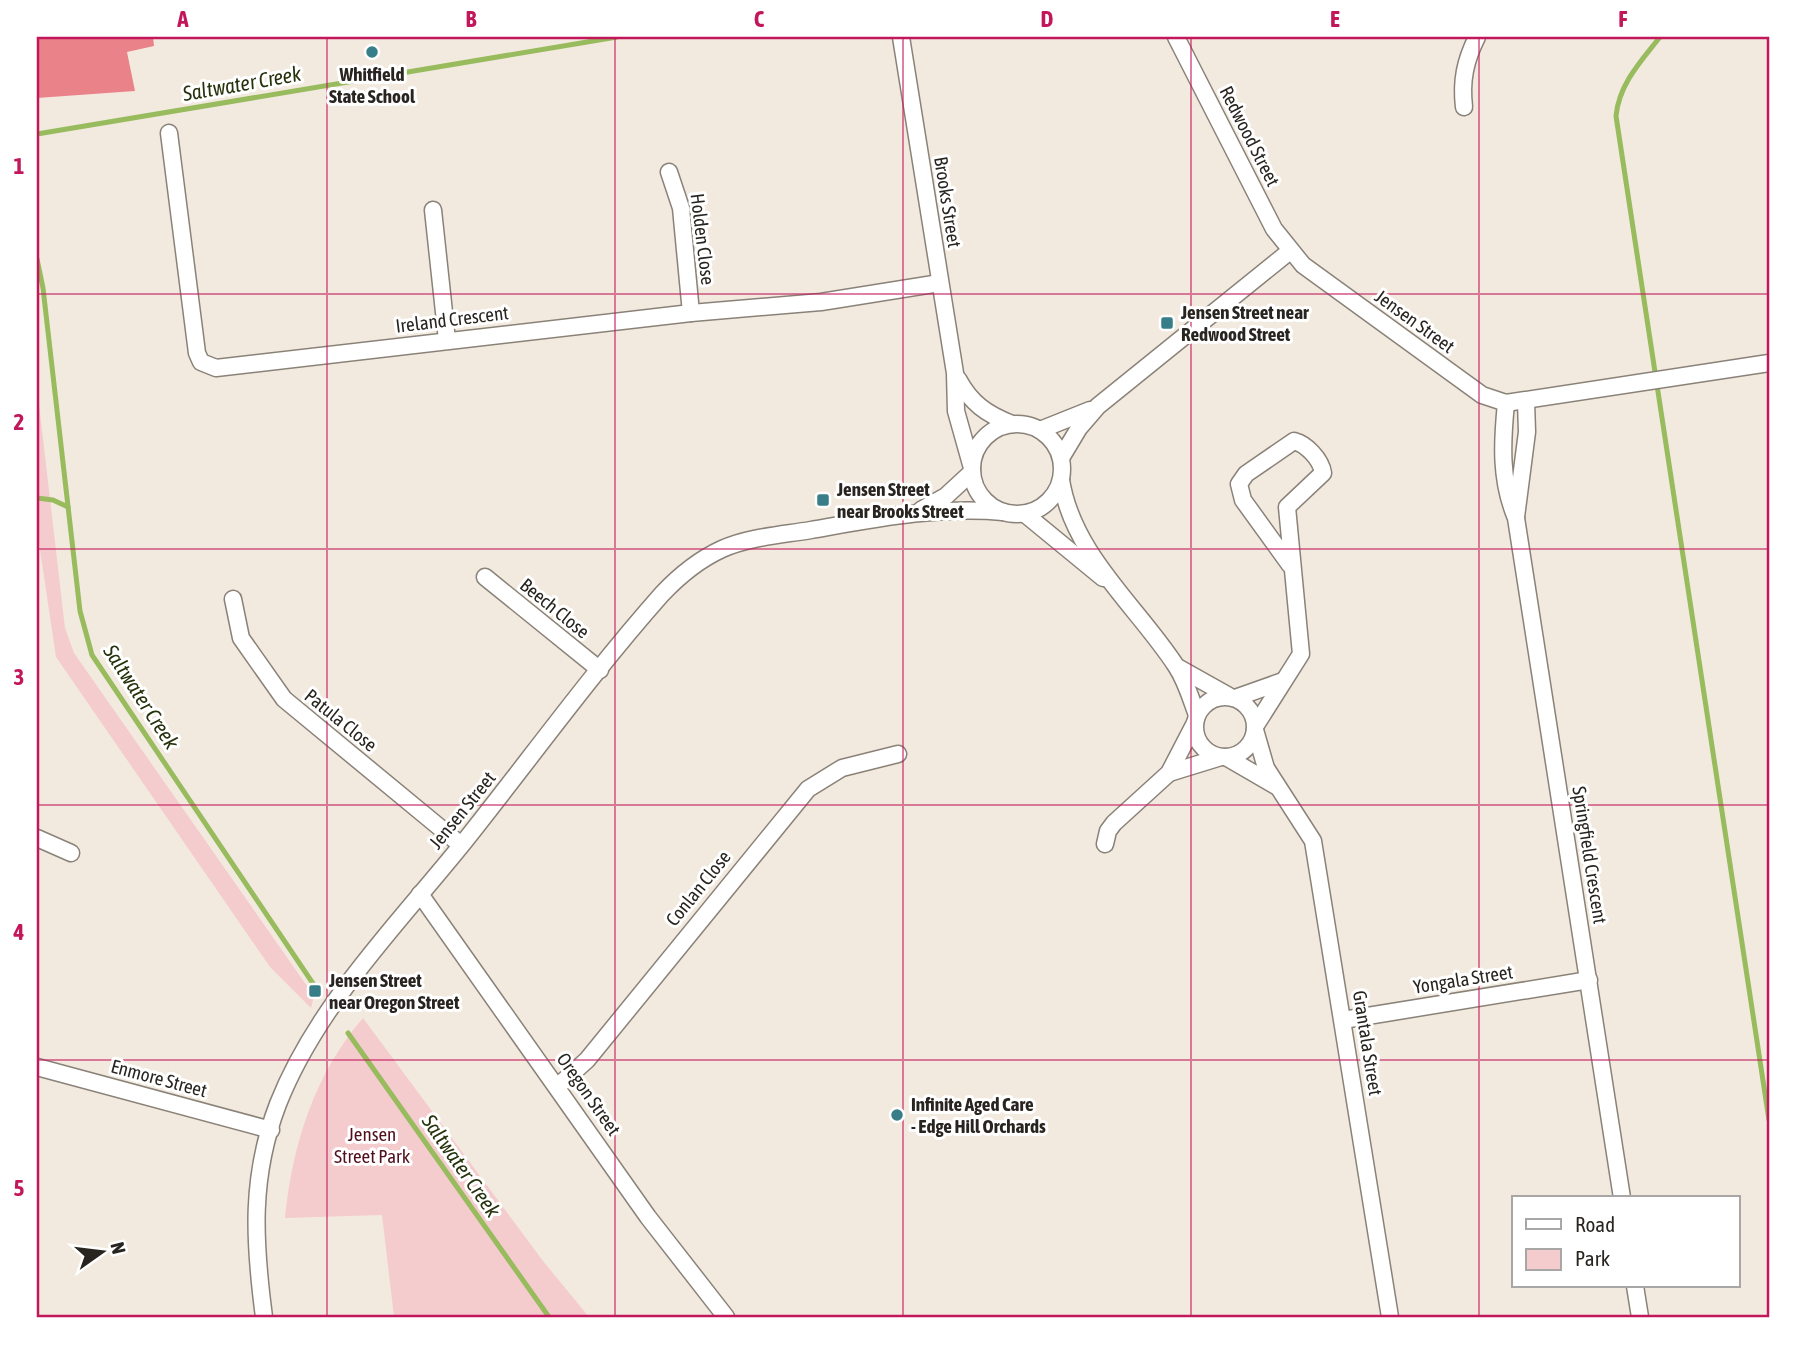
<svg xmlns="http://www.w3.org/2000/svg" width="1806" height="1354" font-family="'Asap Condensed',sans-serif">
	<style>
		.green { fill: #f4ccce }
		.forest { fill: #ea828a }
		.lines { fill: none; stroke-linecap: round; stroke-linejoin: round }
		.stream { stroke: #98bb5e; stroke-width: 5 }
		.minor-casing { stroke: #8a8278; stroke-width: 19 }
		.minor { stroke: #fff; stroke-width: 16 }
		.grid { fill: none; stroke: #c2185b; stroke-width: 2; stroke-opacity: 0.55 }
		.poi-dot { fill: #377e89; stroke: #fff; stroke-width: 2.5 }
		.labels { text-anchor: middle; stroke-width: 6; stroke-linejoin: round; paint-order: stroke }
		.poi-label { font-size: 19px; font-weight: bold; fill: #282420; stroke: #fff; text-anchor: start }
		.street-label { font-size: 19px; fill: #282420; stroke: #fff }
		.park-label { font-size: 19px; fill: #50101b; stroke: #fff }
		.water-label { font-size: 21px; font-style: italic; fill: #25320b; stroke: #fff }
		.neatline { fill: none; stroke: #c2185b; stroke-width: 2.5 }
		.grid-label { font-size: 23px; text-anchor: middle; font-weight: bold; fill: #c2185b }
	</style>
	<rect width="100%" height="100%" fill="#f3eadf"/>
	<g class="green">
		<path d="M37,387l28,241 9,25 240,343 -3,12 -41,-41 -214,-310 -19,-127z"/>
		<path d="M363,1018l180,243 46,56h-195l-12,-102 -97,3c7,-73 30,-145 78,-200z"/>
	</g>
	<path class="forest" d="M37,37h116l1,9 -27,6 8,39 -98,7z"/>
	<g class="lines">
		<g class="stream">
			<path d="M1660,37c-19,24 -41,47 -44,79l153,1004"/>
			<path d="M37,134l580,-97"/>
			<path d="M37,259l6,29 37,323 12,44 222,330"/>
			<path d="M37,498l16,2 15,7"/>
			<path d="M348,1033l201,284"/>
		</g>
		<defs>
			<g id="minor">
				<path d="M901,37l54,336 1,38 16,57"/>
				<path d="M1176,37l98,192 29,36 179,130 24,8 263,-40"/>
				<path d="M1464,107c-3,-26 1,-46 13,-70"/>
				<path d="M169,133l28,220 4,9 15,6 475,-55 130,-11 119,-19"/>
				<path d="M669,172l12,36 10,105"/>
				<path d="M433,210l14,130"/>
				<path d="M958,379c13,24 28,35 54,45"/>
				<path d="M1506,403c-4,40 -6,77 10,115l106,680"/>
				<circle cx="1017" cy="469" r="45"/>
				<path d="M1040,430l50,-20"/>
				<path d="M1061,458l18,-30 19,-22 192,-155"/>
				<path d="M1061,480c12,75 76,126 115,186 10,15 15,33 21,49"/>
				<path d="M921,510l25,-14 26,-24"/>
				<path d="M1025,514l78,64"/>
				<path d="M1516,517l11,-85 -1,-31"/>
				<path d="M485,577l115,93"/>
				<path d="M233,599l8,39 43,61 177,146"/>
				<path d="M1179,668l50,28"/>
				<circle cx="1225" cy="727" r="30"/>
				<path d="M1235,698l48,-17"/>
				<path d="M1256,725l45,-71 -14,-147 36,-34c-2,-14 -17,-29 -29,-32l-48,33 -7,10 4,16 47,65"/>
				<path d="M1255,730l11,38 47,73 77,476"/>
				<path d="M1226,757l50,29"/>
				<path d="M1169,773l52,-16"/>
				<path d="M37,838l34,15"/>
				<path d="M1105,844l3,-13 6,-8 55,-50 26,-50"/>
				<path d="M420,894l228,323 78,100"/>
				<path d="M1343,1020l246,-40"/>
				<path d="M37,1067l234,63"/>
				<path d="M558,1086l29,-26 221,-271 34,-21 56,-14"/>
				<path d="M1635,1286l5,31"/>
				<path d="M264,1317c-10,-76 -14,-140 14,-213 39,-99 120,-180 186,-262 66,-83 128,-169 198,-248 17,-18 36,-34 60,-45 27,-12 59,-14 89,-19 63,-11 127,-24 192,-18"/>
			</g>
		</defs>
		<use href="#minor" class="minor-casing"/>
		<use href="#minor" class="minor"/>
	</g>
	<path class="grid" d="M327,37v1280M615,37v1280M903,37v1280M1191,37v1280M1479,37v1280M37,294h1732M37,549h1732M37,805h1732M37,1060h1732"/>
	<g class="poi-dot">
		<circle cx="372" cy="52" r="7"/>
		<rect x="1160" y="316" width="14" height="14" rx="3.5"/>
		<rect x="816" y="493" width="14" height="14" rx="3.5"/>
		<rect x="308" y="984" width="14" height="14" rx="3.5"/>
		<circle cx="897" cy="1115" r="7"/>
	</g>
	<g class="labels">
		<g class="poi-label">
			<text x="372" y="81" text-anchor="middle">Whitfield<tspan x="372" dy="22">State School</tspan></text>
			<text x="1181" y="319">Jensen Street near<tspan x="1181" dy="22">Redwood Street</tspan></text>
			<text x="837" y="496">Jensen Street<tspan x="837" dy="22">near Brooks Street</tspan></text>
			<text x="329" y="987">Jensen Street<tspan x="329" dy="22">near Oregon Street</tspan></text>
			<text x="911" y="1111">Infinite Aged Care<tspan x="911" dy="22">- Edge Hill Orchards</tspan></text>
		</g>
		<g class="street-label">
			<text transform="translate(1250 136) rotate(63)" y="7">Redwood Street</text>
			<text transform="translate(948 202) rotate(81)" y="7">Brooks Street</text>
			<text transform="translate(703 239) rotate(83)" y="7">Holden Close</text>
			<text transform="translate(452 319) rotate(-7)" y="7">Ireland Crescent</text>
			<text transform="translate(1415 321) rotate(36)" y="7">Jensen Street</text>
			<text transform="translate(555 608) rotate(39)" y="7">Beech Close</text>
			<text transform="translate(341 720) rotate(39)" y="7">Patula Close</text>
			<text transform="translate(462 810) rotate(-51)" y="7">Jensen Street</text>
			<text transform="translate(1590 855) rotate(81)" y="7">Springfield Crescent</text>
			<text transform="translate(698 888) rotate(-51)" y="7">Conlan Close</text>
			<text transform="translate(1463 979) rotate(-9)" y="7">Yongala Street</text>
			<text transform="translate(1368 1043) rotate(81)" y="7">Grantala Street</text>
			<text transform="translate(159 1078) rotate(15)" y="7">Enmore Street</text>
			<text transform="translate(589 1094) rotate(55)" y="7">Oregon Street</text>
		</g>
		<g class="park-label">
			<text x="372" y="1141">Jensen<tspan x="372" dy="22">Street Park</tspan></text>
		</g>
		<g class="water-label">
			<text transform="translate(242 84) rotate(-10)" y="7">Saltwater Creek</text>
			<text transform="translate(141 697) rotate(57)" y="7">Saltwater Creek</text>
			<text transform="translate(461 1166) rotate(55)" y="7">Saltwater Creek</text>
		</g>
	</g>
	<rect width="1806" height="1354" fill="none" stroke="#ffffff" stroke-width="77"/>
	<rect x="1512" y="1196" width="228" height="91" fill="#ffffff" stroke="#a9a7a6" stroke-width="2"/>
	<rect x="1526" y="1219" width="35" height="10" fill="#ffffff" stroke="#a9a7a6" stroke-width="2"/>
	<text x="1575" y="1232" font-size="21" fill="#282420">Road</text>
	<rect x="1526" y="1249" width="35" height="21" fill="#f4ccce" stroke="#a9a7a6" stroke-width="2"/>
	<text x="1575" y="1266" font-size="21" fill="#282420">Park</text>
	<g transform="translate(102 1252) rotate(76)" stroke="#ffffff" stroke-width="5" paint-order="stroke">
	<path d="M0-5L12 26L0 18L-12 26Z" fill="#282420"/>
	<text y="-10" font-size="19" font-weight="bold" text-anchor="middle" fill="#282420">N</text>
	</g>
	<rect x="38" y="38" width="1730" height="1278" class="neatline"/>
	<g class="grid-label">
		<text x="183" y="27">A</text>
		<text x="471" y="27">B</text>
		<text x="759" y="27">C</text>
		<text x="1047" y="27">D</text>
		<text x="1335" y="27">E</text>
		<text x="1623" y="27">F</text>
		<text x="19" y="174">1</text>
		<text x="19" y="430">2</text>
		<text x="19" y="685">3</text>
		<text x="19" y="940">4</text>
		<text x="19" y="1196">5</text>
	</g>
</svg>
